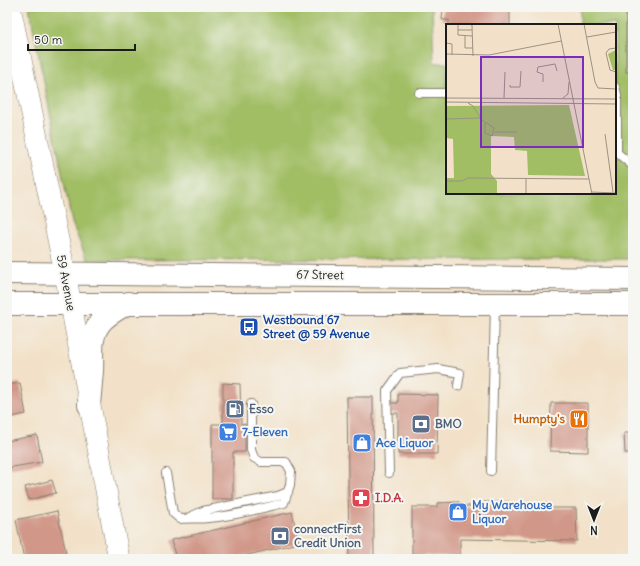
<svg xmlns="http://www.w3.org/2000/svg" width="640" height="566" font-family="Delius,sans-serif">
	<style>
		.green { fill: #a1be65; stroke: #5e6d40 }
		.building { fill: #d19889 }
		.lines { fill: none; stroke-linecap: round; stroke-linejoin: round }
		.lane-casing { stroke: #877e72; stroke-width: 10 }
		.secondary-casing { stroke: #877e72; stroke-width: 22 }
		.primary-casing { stroke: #877e72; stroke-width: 24 }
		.lane { stroke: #fff; stroke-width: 8 }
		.secondary { stroke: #fff; stroke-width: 21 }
		.primary { stroke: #fff; stroke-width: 22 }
		.labels { text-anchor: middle; stroke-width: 4; stroke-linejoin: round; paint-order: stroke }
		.street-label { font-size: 12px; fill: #1c1c1c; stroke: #f6f6f2 }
		.transit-label { font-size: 12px; font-weight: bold; fill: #164399; stroke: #f6f6f2; text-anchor: start }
		.service-label { font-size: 12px; font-weight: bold; fill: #4e5e75; stroke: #f6f6f2; text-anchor: start }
		.food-label { font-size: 12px; font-weight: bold; fill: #c56008; stroke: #f6f6f2; text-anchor: end }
		.shop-label { font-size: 12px; font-weight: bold; fill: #366cbe; stroke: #f6f6f2; text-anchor: start }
		.health-label { font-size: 12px; font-weight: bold; fill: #be3a42; stroke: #f6f6f2; text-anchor: start }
		.inset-road { fill: none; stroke: #9c9283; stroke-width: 1 }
		.view { fill: #7b2cbf; fill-opacity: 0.15; stroke: #7b2cbf; stroke-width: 2 }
		.inset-edge { fill: none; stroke: #1c1c1c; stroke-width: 2 }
	</style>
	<rect width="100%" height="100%" fill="#f6f6f2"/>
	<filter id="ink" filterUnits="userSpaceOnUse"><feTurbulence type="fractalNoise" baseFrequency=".025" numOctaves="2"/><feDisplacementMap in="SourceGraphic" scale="8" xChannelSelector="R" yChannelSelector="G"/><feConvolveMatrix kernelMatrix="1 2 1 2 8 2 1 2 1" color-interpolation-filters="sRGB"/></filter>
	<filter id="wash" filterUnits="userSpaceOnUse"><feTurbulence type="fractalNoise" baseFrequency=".012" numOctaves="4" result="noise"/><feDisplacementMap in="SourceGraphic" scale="16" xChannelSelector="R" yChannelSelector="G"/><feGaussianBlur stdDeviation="0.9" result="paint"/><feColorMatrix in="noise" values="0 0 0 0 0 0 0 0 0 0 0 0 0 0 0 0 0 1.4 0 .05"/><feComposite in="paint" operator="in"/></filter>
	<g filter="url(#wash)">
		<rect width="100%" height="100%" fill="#f2e1c8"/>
		<path class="green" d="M29,7h403l2,56h13v130h168v-168h-35v-18h53v252l-546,1 -15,-37z"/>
		<g id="blocks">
			<g class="building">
				<path d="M443,7h67v18h-61v-5h-7z"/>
				<rect x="626" y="7" width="7" height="65"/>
				<path d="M20,383l6,31 -19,4v-33z"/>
				<path d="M223,383l17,1 1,40h4v28h-12v47h-21v-75h11z"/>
				<path d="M398,394l40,1 -1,59h-39v-41h-7v-10h7z"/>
				<path d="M347,397h26l1,162h-25z"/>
				<path d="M551,403h37v49l-38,-1z"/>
				<path d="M624,433h9v20h-8z"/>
				<path d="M37,435l5,27 -35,6v-27z"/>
				<path d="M52,480l4,13 -27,7 -4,-13z"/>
				<path d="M459,502l1,4h24v-4h25v5l21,1v-5l21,1 1,4h24l1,33 -117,-2v17h-48v-49h25v-4z"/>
				<path d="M57,511l9,42 -30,6h-12l-8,-39z"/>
				<path d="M292,512l7,31 -69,16h-54l-5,-19z"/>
			</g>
		</g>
	</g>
	<g filter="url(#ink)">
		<use href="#blocks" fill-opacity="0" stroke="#877e72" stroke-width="1"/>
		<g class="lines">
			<defs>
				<g id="lane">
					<path d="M615,87l2,8v57"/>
					<path d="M419,93h28"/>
					<path d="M615,151l18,15"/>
					<path d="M491,471l4,-165"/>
					<path d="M166,473l7,40 7,6c9,-1 19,0 28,-1 26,-2 51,-9 76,-15l6,-18 1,-14 -5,-9h-25l-7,-4 -3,-8v-46"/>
					<path d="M389,473l-2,-82 13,-18 38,-4 22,4 -2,13"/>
					<path d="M190,517l13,-6 75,-15 10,-4"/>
				</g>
				<path id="secondary" d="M10,7l55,266 54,286"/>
				<g id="primary">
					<path d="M7,273l626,6"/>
					<path d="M7,304h626"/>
					<path d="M89,405c1,-12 2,-23 3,-34 1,-17 -3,-34 8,-48 7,-9 18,-14 28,-20"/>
				</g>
			</defs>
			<use href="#lane" class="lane-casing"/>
			<use href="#secondary" class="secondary-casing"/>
			<use href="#primary" class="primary-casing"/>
			<use href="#lane" class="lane"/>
			<use href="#secondary" class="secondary"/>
			<use href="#primary" class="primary"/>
		</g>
	</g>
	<defs>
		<symbol id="bus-square" viewBox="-11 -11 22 22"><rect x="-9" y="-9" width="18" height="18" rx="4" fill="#1a4fb4" stroke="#f6f6f2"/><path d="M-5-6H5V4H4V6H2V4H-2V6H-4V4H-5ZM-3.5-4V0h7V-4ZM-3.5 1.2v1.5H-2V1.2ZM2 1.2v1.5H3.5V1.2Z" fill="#fff"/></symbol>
		<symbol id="fuel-square" viewBox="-11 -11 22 22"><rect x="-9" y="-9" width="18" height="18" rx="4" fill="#5c6f8a" stroke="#f6f6f2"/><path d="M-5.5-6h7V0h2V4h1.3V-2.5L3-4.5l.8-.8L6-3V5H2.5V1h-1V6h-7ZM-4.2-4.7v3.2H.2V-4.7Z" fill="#fff"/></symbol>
		<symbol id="restaurant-square" viewBox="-11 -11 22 22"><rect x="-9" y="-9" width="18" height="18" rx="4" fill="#e8710a" stroke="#f6f6f2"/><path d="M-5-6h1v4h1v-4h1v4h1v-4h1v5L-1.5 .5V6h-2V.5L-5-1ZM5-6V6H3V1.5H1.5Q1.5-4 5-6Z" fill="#fff"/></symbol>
		<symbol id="bank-square" viewBox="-11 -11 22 22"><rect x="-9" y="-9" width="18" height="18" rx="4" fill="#5c6f8a" stroke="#f6f6f2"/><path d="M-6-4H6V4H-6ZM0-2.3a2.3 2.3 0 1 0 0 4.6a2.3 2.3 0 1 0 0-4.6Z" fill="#fff"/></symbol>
		<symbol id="supermarket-square" viewBox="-11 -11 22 22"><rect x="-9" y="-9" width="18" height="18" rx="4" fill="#3f7fe0" stroke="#f6f6f2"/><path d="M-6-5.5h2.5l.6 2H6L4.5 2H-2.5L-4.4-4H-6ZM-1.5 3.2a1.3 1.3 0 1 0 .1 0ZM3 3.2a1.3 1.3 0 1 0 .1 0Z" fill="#fff"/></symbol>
		<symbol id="shop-square" viewBox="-11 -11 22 22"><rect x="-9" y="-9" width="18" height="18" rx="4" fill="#3f7fe0" stroke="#f6f6f2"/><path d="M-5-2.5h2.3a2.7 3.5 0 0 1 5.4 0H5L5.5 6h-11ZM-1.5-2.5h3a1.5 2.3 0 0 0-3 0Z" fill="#fff"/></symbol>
		<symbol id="pharmacy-square" viewBox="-11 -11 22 22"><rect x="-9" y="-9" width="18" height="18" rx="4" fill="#e0444e" stroke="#f6f6f2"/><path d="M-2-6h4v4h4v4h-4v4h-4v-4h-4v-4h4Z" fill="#fff"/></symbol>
	</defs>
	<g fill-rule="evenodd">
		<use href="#bus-square" x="238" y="316" width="22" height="22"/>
		<use href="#fuel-square" x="224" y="398" width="22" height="22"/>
		<use href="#restaurant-square" x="568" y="408" width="22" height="22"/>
		<use href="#bank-square" x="410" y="413" width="22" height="22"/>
		<use href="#supermarket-square" x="217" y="421" width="22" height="22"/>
		<use href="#shop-square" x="351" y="432" width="22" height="22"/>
		<use href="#pharmacy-square" x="350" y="487" width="22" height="22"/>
		<use href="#shop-square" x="447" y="501" width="22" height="22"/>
		<use href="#bank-square" x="269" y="525" width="22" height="22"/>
	</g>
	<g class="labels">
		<g class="street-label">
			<text transform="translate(320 275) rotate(1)" y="4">67 Street</text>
			<text transform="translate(66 283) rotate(79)" y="4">59 Avenue</text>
		</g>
		<g class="transit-label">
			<text x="263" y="324">Westbound 67<tspan x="263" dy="14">Street @ 59 Avenue</tspan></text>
		</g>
		<g class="service-label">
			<text x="249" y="413">Esso</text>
			<text x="435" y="428">BMO</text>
			<text x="294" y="533">connectFirst<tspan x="294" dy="14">Credit Union</tspan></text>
		</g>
		<g class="food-label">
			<text x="565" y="423">Humpty's</text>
		</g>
		<g class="shop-label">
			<text x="242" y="436">7-Eleven</text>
			<text x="376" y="447">Ace Liquor</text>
			<text x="472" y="509">My Warehouse<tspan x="472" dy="14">Liquor</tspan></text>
		</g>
		<g class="health-label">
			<text x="375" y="502">I.D.A.</text>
		</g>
	</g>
	<g transform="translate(446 24)">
		<rect width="170" height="170" fill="#f2e1c8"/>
		<path d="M170,26v20h-3l-5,-16zM123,81l16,71 -57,-1 -1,-24 -12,-1 -1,-13 -23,-1v38l6,7v13h-51v-16h8l-1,-39 -7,-1v-32z" fill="#a1be65"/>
		<path class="inset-road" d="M12,0v11l14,1M23,0l3,1 1,31M112,0l34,170M138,0l11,58 3,6 18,1M12,6h14M19,12v12h8M141,13l29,-5M0,19l6,1v11M170,24l-7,1 -3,4 4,17 6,2M0,30l43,1 72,-14M97,58v-8l-6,-2 1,-5 17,-3 2,7M64,61v2h10l1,-16M0,74l170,1M58,74l1,-26M117,74l5,-4 1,-12M0,78l170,2M22,79l5,3 9,14 12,8 -2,8 -7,-3v-10M0,95l34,-1M49,108h22M159,110l8,58M80,155v15M0,157h16l6,-3 121,1M145,168l25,1"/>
		<path class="view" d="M35,33h102v90h-102z"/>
		<rect width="170" height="170" class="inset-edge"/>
	</g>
	<rect width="640" height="566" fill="none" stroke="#f6f6f2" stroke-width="24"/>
	<g transform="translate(594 520) rotate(180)" stroke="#f6f6f2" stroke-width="3" paint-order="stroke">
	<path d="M0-3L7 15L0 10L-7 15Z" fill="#1c1c1c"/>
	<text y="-6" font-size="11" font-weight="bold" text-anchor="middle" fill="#1c1c1c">N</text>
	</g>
	<path d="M28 44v6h107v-6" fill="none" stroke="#1c1c1c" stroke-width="2"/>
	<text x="34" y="44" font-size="12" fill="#1c1c1c" stroke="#f6f6f2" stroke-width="3" paint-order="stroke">50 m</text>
</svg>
